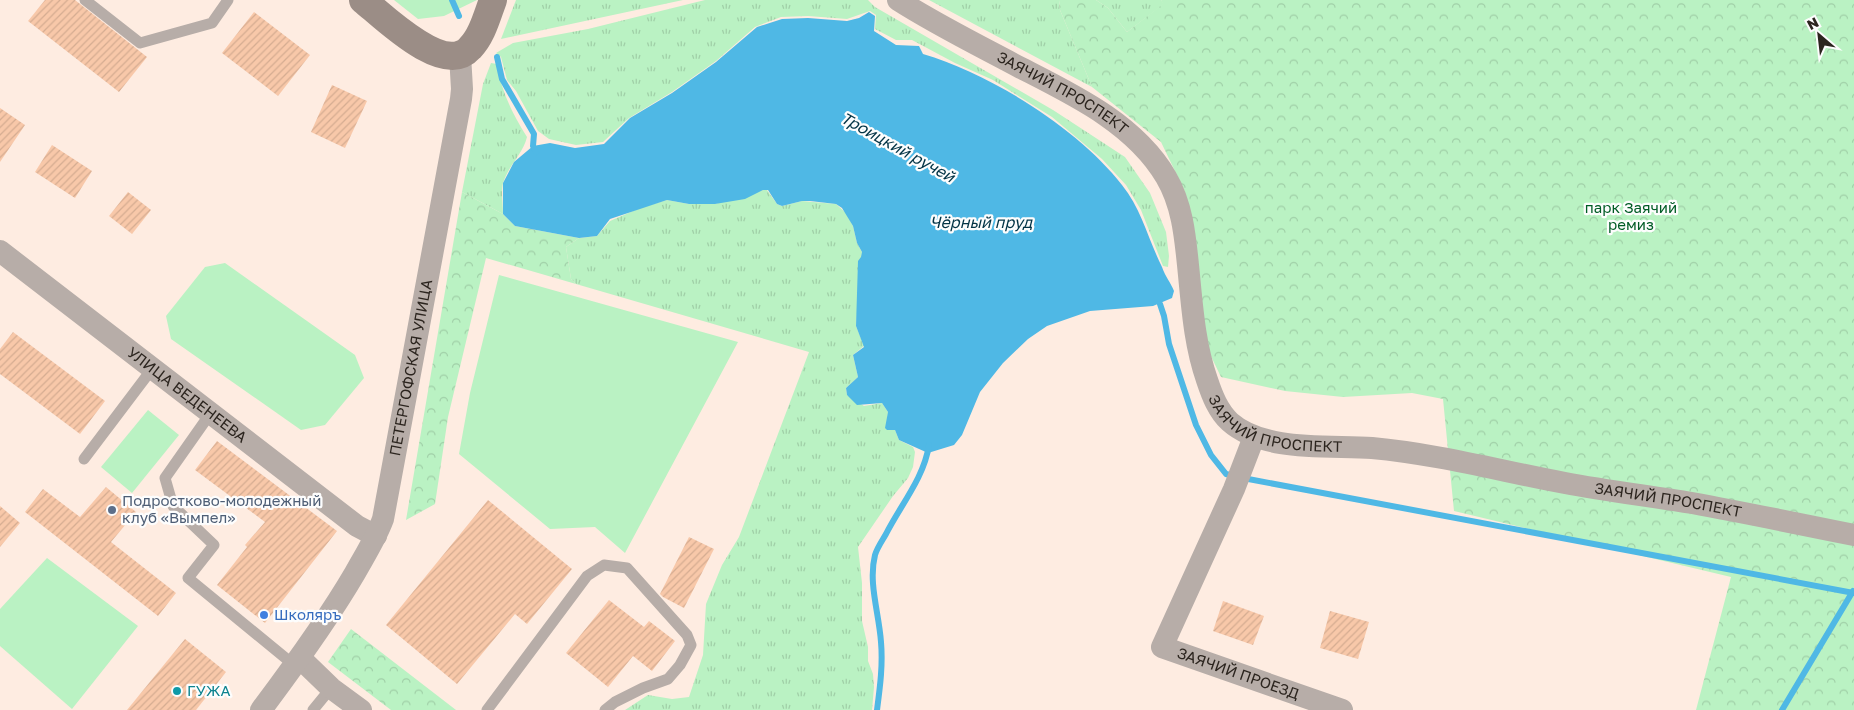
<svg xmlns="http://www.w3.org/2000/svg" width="1854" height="710" font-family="'Golos Text',sans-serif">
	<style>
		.grass { fill: url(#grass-tufts) }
		.forest { fill: url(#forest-crowns) }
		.green { fill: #baf2c3 }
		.water { fill: #4fb8e5 }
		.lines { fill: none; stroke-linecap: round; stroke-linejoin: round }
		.stream { stroke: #4fb8e5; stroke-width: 6 }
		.building { fill: url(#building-hatch) }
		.service { stroke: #b7ada8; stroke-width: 11 }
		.minor { stroke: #b7ada8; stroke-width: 22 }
		.secondary { stroke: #9b8d86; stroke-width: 28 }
		.service-dot { fill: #5c6f8a; stroke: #fdfdfd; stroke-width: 2 }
		.shop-dot { fill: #3f7fe0; stroke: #fdfdfd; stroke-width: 2 }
		.culture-dot { fill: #0f9aa8; stroke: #fdfdfd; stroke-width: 2 }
		.labels { text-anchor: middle; stroke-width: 4.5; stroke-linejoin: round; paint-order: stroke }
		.street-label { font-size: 15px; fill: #2c251f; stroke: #fdfdfd }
		.park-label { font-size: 15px; fill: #005c25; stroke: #fdfdfd }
		.service-label { font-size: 15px; fill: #4e5e75; stroke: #fdfdfd; text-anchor: start }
		.shop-label { font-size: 15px; fill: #366cbe; stroke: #fdfdfd; text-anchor: start }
		.culture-label { font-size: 15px; fill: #0d838f; stroke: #fdfdfd; text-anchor: start }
		.water-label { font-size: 16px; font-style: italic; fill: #033446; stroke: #fdfdfd }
	</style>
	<defs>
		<pattern id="grass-tufts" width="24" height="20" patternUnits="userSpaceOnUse" patternTransform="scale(1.25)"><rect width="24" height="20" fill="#baf2c3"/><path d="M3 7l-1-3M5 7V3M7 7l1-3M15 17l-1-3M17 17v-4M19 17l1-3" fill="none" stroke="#a0cfa7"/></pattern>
		<pattern id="forest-crowns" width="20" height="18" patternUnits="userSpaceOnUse" patternTransform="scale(1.25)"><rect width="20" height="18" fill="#baf2c3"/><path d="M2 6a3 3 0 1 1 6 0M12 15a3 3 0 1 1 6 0" fill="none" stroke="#a0cfa7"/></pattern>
		<pattern id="building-hatch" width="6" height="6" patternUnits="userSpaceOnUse" patternTransform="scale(1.25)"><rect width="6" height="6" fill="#f8c8a9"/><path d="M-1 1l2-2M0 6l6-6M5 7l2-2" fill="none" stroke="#d5ac91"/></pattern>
	</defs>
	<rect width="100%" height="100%" fill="#feece1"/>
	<g class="grass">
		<path d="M516,0h167l-182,39z"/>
		<path d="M705,0h163l7,7 178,103 72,47 25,36 16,39 3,24 -1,11 -5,-1 -22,-56 -15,-25 -24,-26 -50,-42 -59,-37 -38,-17 -43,-23h-16l-21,-11 1,-14 -6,-4 -23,8 -39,-3 -27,1 -26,10 -39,34 -44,31 -43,26 -26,24 -27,3 -27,-6 -11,-8 -22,-40 -9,-11 -6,-23 -5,-4 17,-10 75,-14z"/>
		<path d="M929,0h130l1,10 32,77z"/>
		<path d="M1096,0h65l3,4 -37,28 -19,-24z"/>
		<path d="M491,63l6,1c4,27 16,51 30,73 -4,17 -19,29 -24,46 -2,9 0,22 0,31l-41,-22 21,-108z"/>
		<path d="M763,190h4l10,14 5,2 20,-5 34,3 10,9 7,13 4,17 5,9 -6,74 8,20 -11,9 5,22 -12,11 1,7 17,11 18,-3 6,9 -1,18h8l4,10 14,7 2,5 -2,15 -5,11 -15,18 -35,51 4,36v38l6,26v14l5,13 1,13 -2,23h-247l23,-15 24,4 17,-2 14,-42 3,-51 16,-39 17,-28 70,-185 -233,-68 -5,-5 -5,-32 13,-9 18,-2 13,-15 30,-13 27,-8 22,4h26z"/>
	</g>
	<g class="forest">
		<path d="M1059,0h37l12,8 19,24 36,-28 -2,-4h693v710h-158l35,-133 -277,-66 -11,-112 -31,-6 -69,4 -58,-6 -64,-14 -13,-27 -23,-158 -24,-50 -69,-55 -32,-77z"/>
		<path d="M462,192l41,22 12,12 64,12 -13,9 5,32 5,5 -90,-26 -38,159 -13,87 -29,16z"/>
		<path d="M351,629l105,81h-65l-63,-48z"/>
	</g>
	<g class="green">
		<path d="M394,0h83l-33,16 -26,3z"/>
		<path d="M225,263l130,92 9,23 -39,47 -24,5 -130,-91 -5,-23 39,-49z"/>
		<path d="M499,275l239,67 -113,211 -30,-26 -45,2 -91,-75 11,-61z"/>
		<path d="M148,410l31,25 -47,58 -31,-26z"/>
		<path d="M47,558l91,68 -66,83 -72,-63v-37z"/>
	</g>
	<path class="water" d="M869,12l6,4 -1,15 22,14 23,1 4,8c68,20 156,75 199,131 20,25 26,54 40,82 3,9 9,16 12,24l-2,7 -19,8 -63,5 -43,15 -19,13 -25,24 -23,29 -18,43 -8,10 -26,8 -29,-13 -4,-10h-8l-2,-2 3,-16 -6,-9 -25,2 -10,-10 -1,-7 12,-11 -5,-22 11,-8 -8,-21 2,-65 3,-4 1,-5 -5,-9 -4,-17 -11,-18 -6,-4 -26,-3h-8l-20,5 -5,-2 -9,-14h-5l-18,9 -30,5h-26l-22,-4 -57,19 -13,17 -18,2 -64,-12 -12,-12v-31l11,-21 19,-16 17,-3 25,5 29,-4 26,-26 42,-25 44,-31 41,-35 25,-8 26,-1 39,3 12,-3z"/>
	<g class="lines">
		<g class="stream">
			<path d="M452,0l7,16"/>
			<path d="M497,57l5,22 32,55 -1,12 3,6"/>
			<path d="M1160,304l4,12 5,28 27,81 15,30 15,19 8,2"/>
			<path d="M1243,478l611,115"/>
			<path d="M877,710c3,-23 6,-45 4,-68 -2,-29 -13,-59 -6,-87 2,-7 7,-14 11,-21 14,-28 38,-56 43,-89"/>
			<path d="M1782,710l71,-119"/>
		</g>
	</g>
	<g class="building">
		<path d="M45,0h30l72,57 -28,35 -91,-71z"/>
		<path d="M254,12l56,43 -32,41 -56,-43z"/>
		<path d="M332,85l35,16 -22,47 -34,-16z"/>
		<path d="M0,108l25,17 -25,37z"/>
		<path d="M52,145l40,26 -17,27 -40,-26z"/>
		<path d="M128,192l23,18 -19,24 -23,-18z"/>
		<path d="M13,332l92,69 -25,33 -80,-60v-25z"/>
		<path d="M217,441l120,90 -72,92 -48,-38 30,-38 -2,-2 20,-23 -70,-52z"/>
		<path d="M106,487l30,25 -25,30 65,51 -18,23 -133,-104 18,-23 37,28z"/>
		<path d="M488,500l84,69 -45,55 -12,-10 -58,70 -71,-59z"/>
		<path d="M0,506l20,17 -20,24z"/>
		<path d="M689,537l25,12 -30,59 -21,-11 -3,-3z"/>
		<path d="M609,600l35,27 5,-6 26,20 -23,30 -19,-15 -25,31 -42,-34z"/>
		<path d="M1223,601l41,15 -11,29 -40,-14z"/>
		<path d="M1330,611l39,11 -11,37 -38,-11z"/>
		<path d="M185,639l41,33 -30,38h-69z"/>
	</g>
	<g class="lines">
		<g class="service">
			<path d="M85,0l55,43 72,-20 16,-23"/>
			<path d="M210,414l-45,64 8,28 41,39 -26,33 106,87"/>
			<path d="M84,459l68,-90"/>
			<path d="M313,710l18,-22"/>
			<path d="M487,710l100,-134 17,-11 23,3 60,67 4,10 -11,20 -12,14 -25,9 -28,14 -10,8"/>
		</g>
		<g class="minor">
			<path id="s1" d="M898,0c39,25 82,46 123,68 53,27 114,56 145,109 16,27 19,58 22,88 4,39 6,78 19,115 5,15 11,31 23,42 34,30 99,23 142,26 65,6 129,23 193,35 42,8 85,13 127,20 54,10 108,21 162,32"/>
			<path id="s2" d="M0,251l357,275 19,10"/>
			<path id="s3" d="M1254,437l-20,52 -72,158 180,63"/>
			<path d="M300,658l31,30 30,22"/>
			<path id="s4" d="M261,710c33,-44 66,-89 94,-137 10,-18 21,-35 28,-54l78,-420 1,-10 -2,-34"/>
		</g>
		<path class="secondary" d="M363,0c21,17 81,77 107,48 12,-12 17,-32 23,-48"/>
	</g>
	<circle class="service-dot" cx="112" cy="510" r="5"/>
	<circle class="shop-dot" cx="264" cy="615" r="5"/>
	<circle class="culture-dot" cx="177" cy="691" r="5"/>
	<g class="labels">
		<g class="street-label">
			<text dy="5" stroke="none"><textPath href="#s1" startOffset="189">ЗАЯЧИЙ ПРОСПЕКТ</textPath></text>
			<text dy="5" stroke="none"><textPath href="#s4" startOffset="381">ПЕТЕРГОФСКАЯ УЛИЦА</textPath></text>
			<text dy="5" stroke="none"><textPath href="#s2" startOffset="236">УЛИЦА ВЕДЕНЕЕВА</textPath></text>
			<text dy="5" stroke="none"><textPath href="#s1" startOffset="624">ЗАЯЧИЙ ПРОСПЕКТ</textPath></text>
			<text dy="5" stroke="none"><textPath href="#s1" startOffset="1029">ЗАЯЧИЙ ПРОСПЕКТ</textPath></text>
			<text dy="5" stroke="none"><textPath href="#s3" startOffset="310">ЗАЯЧИЙ ПРОЕЗД</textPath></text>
		</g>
		<g class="park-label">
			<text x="1631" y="213">парк Заячий<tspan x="1631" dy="17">ремиз</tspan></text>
		</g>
		<g class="service-label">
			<text x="122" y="506">Подростково-молодежный<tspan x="122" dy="17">клуб «Вымпел»</tspan></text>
		</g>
		<g class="shop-label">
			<text x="274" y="620">Школяръ</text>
		</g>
		<g class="culture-label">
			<text x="187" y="696">ГУЖА</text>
		</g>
		<g class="water-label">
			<text transform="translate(898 147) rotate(29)" y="6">Троицкий ручей</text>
			<text x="981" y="228">Чёрный пруд</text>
		</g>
	</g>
	<g transform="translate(1819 35) rotate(332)" stroke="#fdfdfd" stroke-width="4" paint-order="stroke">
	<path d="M0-4L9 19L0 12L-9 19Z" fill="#2c251f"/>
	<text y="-8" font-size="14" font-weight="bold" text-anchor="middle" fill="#2c251f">N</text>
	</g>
</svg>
